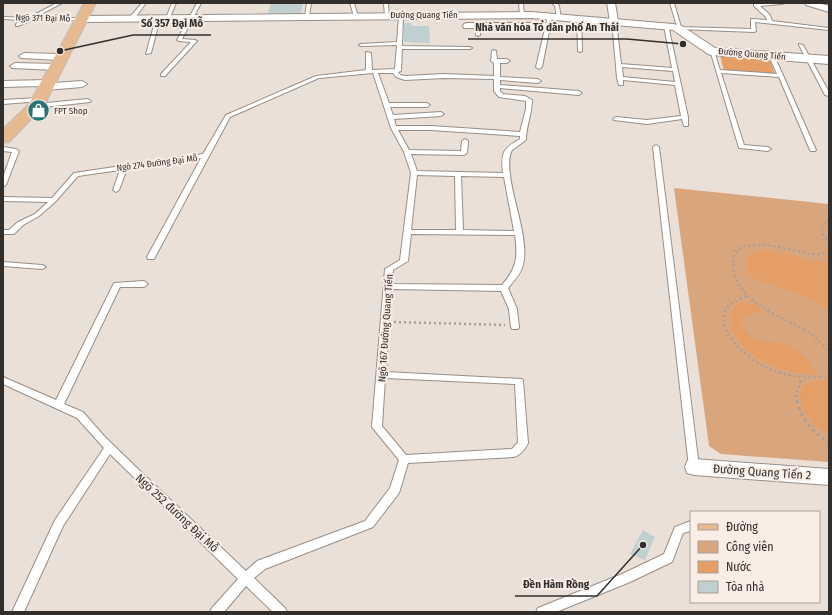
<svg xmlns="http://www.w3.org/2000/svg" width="832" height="615" font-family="'Fira Sans Condensed',sans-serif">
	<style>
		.green { fill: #d9a57d }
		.water { fill: #e59e65 }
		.building { fill: #c0cfcf }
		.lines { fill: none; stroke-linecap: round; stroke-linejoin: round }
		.service-casing { stroke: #988e86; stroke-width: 2 }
		.minor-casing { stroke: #988e86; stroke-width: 2 }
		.tertiary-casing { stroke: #988e86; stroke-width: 2 }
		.primary-casing { stroke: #c2c0bf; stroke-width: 2 }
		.path-far2 { stroke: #a9a09a; stroke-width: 2; stroke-dasharray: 1.5 2.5; stroke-linecap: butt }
		.path-far1 { stroke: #a9a09a; stroke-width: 2.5; stroke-dasharray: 2 3; stroke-linecap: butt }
		.path { stroke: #a9a09a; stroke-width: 3; stroke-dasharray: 2.5 4; stroke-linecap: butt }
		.service { fill: #fff; fill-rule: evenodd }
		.minor { fill: #fff; fill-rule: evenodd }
		.tertiary { fill: #fff; fill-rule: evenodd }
		.primary { fill: #e7b991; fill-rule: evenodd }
		.labels { text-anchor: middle; stroke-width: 4; stroke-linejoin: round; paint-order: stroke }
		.far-street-label { font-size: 9px; fill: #322e2b; stroke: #f9ede5 }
		.far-poi-label { font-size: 9px; fill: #322e2b; stroke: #f9ede5; text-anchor: start }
		.street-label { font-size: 10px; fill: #322e2b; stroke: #f9ede5 }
		.near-street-label { font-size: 12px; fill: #322e2b; stroke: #f9ede5 }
		.leader { fill: none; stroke: #322e2b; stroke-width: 1.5 }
		.callout-dot { fill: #322e2b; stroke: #f9ede5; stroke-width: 1.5 }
		.callout-label { font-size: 11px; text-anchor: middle; font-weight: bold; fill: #322e2b; stroke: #f9ede5; stroke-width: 4; stroke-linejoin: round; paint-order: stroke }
	</style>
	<rect width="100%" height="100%" fill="#ebe0d8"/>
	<path class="green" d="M674,188l155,16v258l-108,-8 -12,-8z"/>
	<g class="water">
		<path d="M720,56l50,4 5,15 -51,-4z"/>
		<path d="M764,250c22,1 43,14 65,11v48l-37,-18 -37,-12 -6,-5 -3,-7v-7l10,-9z"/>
		<path d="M740,301l8,4 8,-1 6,7c-9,5 -17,0 -21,13 13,25 31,13 51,23 11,6 18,17 25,27 -14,0 -29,-2 -42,-7 -25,-9 -62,-40 -35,-66z"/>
		<path d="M821,380l8,1v54c-21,-12 -49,-49 -8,-55z"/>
	</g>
	<g class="building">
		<path d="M271,3h32l-2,10h-33z"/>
		<path d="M404,23h7l1,3h17l1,17 -26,-1z"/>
		<path d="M643,530l12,7 -10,23 -15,-6z"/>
	</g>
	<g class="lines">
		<defs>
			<g id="service">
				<path d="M57,3h5l-28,15h49l2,1 -2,1 -53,1 -12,5h-2v-2l7,-4 -20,-1v-2l25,1z"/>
				<path d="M142,3h4l-12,16h-4v-2z"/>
				<path d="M172,3h4l-6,14 -4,1z"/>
				<path d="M197,3h4l-19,36 13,1 2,1 -32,35h-4v-2l30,-32 -12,-1 -2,-1z"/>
				<path d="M307,3h4l-2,13 -2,1 -2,-1z"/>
				<path d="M350,3h4l4,14 -4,-1z"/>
				<path d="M384,3h4l1,14 -4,-1z"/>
				<path d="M519,3h4l1,13 -4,-1z"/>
				<path d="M552,3h5l2,3 2,12 -4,-1 -2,-11z"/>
				<path d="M670,3h4l7,24 70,2v-10l16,1 -1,-3 -12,-11v-2l30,-1 -2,1 -22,2 10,9 2,6 57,7v2l-74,-8 1,9 -2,1 -76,-3 -2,-1 1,-2z"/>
				<path d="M401,15l2,1 -1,30 68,1 2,1 -2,1h-68l-1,22 -3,1 2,3 5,1 39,-2 50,2v-13l-3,-2 1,-10 2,-1 2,1 1,8h10l3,2 -3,2h-7v14l38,2 3,2 -3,2 -38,-3v5l79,6 3,2 -3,2 -79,-7v3l3,3 22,2 7,4c0,14 -6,26 -6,40l-14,10c-4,7 -3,16 -2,24 2,26 21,70 12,94 -3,8 -9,14 -14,20l9,21 2,18 -1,2h-6l-1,-2 -2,-18 -8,-18 -110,-2 -5,83 136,7 1,2 5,62c-3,6 -7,12 -14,14l-106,6 -9,30 -26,34 -108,42 -11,9 31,30 2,4h-14l-27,-26 -22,26h-14l2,-4 26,-29 -128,-125 -47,72 -39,86h-12l43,-92 49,-72 -27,-30 -74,-34v-7l53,23 58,-117 30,-2 4,3 -4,3h-24l-56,117 19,8 21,24 36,35 106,100 11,-10 108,-40 25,-33 9,-28 -27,-33 13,-158 15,-9 11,-87 -7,-21 -13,-24 -18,-55 -54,5 -89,39 -76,142h-6l-1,-2 54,-99 -74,11 -8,21 -3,2 -3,-2 7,-20 -42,6 -23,26 -16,14 -16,9 -9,9h-11v-4h6l9,-8 17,-8 13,-12 -45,-1v-4l49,1 22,-25 129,-19 23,-39 90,-39 50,-6v-18l5,1 1,17 23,-1 2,-24 -36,1 -2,-1 2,-1 36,-2 2,-26zM378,73h15l3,4 9,3 39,-2 50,1v12l5,6 27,4v8l-6,23 -89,-6h-35l-2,-7 47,-3 3,-2 -3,-2 -48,3 -3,-8h37l3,-2 -3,-2h-38zM398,130h33l89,6v3c-18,10 -19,14 -17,34l-86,-2 -6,-17 53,1 3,-2 1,-12 -3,-2 -3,2 -1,10 -52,-1zM417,175l38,1 1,54h-45zM461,176l43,1 10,54 -51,-1zM411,234l104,1c3,22 2,33 -13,50l-110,-1 1,-14 15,-9zM385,378l130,6 3,58 -6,7 -106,6 -24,-29z"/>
				<path d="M550,15l2,1 -10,51 -3,2 -3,-2 12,-51z"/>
				<path d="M158,17l2,1 -9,35 -5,1 10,-36z"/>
				<path d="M579,17l2,1 1,33 -2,1 -2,-1 -1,-33z"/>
				<path d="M612,20l4,1 5,43 51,4 -8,-42 4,-1 20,92v9h-4l-2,-7 -35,5 -33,-4 -1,-1 3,-2 31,3 34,-4 -6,-31 -52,-5v5h-4l-2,-7zM622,67l51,4 2,11 -52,-5z"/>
				<path d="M476,25l4,1v9l-2,1 -2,-1z"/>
				<path d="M799,44l4,1 26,47v4l-4,-1 -26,-50z"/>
				<path d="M710,50l4,1 6,19 57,4 -8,-18 5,-1 42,95 -1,1h-4l-1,-1 -31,-73 -58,-4 23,72 24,2 3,2 -3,2 -29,-3z"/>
				<path d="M39,98l3,2 -1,1 -38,3v-4z"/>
				<path d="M88,99l3,2 -1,1 -54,6 -3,-2 3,-2z"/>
				<path d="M656,145l3,2 40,320 -2,3 -3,1 -3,-1 -2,-3 -36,-320z"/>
				<path d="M3,147l13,2 3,2 -13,34 -3,2v-10l9,-25 -9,-1z"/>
				<path d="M3,262l39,3 4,2 -4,2 -39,-3z"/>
				<path d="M691,521v10l-8,2 -11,29 -42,20 -74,30h-20l2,-4 84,-34 42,-20 11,-27z"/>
			</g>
			<g id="minor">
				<path d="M607,3h8l3,18 -1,2h-6l-1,-2z"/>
				<path d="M805,3h13l11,3v6l-23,-7z"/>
				<path d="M467,23h81l4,3 -4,3 -84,-1 -1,-2 1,-2z"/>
				<path d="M24,53l34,1 5,3 -5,3 -37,-2 -2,-2z"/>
				<path d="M15,63l42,1 5,3 -5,3 -45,-2 -2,-2z"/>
				<path d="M48,80l4,1 1,2 29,-2 5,3 -5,3 -36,3 -4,-1 -1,-3 -38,1v-6z"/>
				<path d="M694,459l135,10v16l-135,-10 -7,-2 -2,-6 2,-6z"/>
			</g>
			<path id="tertiary" d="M531,12l142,12 9,2 33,22 114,8v8l-117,-9 -4,-1 -35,-24 -142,-12 -448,4 -5,-3 5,-3z"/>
			<path id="primary" d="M84,3h12l-52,103 -35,36 -6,1v-14l26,-25z"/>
		</defs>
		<use href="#service" class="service-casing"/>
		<use href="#minor" class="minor-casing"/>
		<use href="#tertiary" class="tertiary-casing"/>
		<use href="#primary" class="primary-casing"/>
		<path class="path-far2" d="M823,235l-1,-8 7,-9"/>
		<g class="path-far1">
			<path d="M823,234l6,9"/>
			<path d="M829,251c-6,3 -12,4 -18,3 -16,-2 -79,-24 -78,8 0,7 1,15 5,21 20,35 66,35 91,69"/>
			<path d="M746,296c-8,4 -18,8 -21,16 -9,24 31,53 49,59 18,6 36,7 55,5"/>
			<path d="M394,322l111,3"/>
			<path d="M797,402v-11l5,-13"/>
		</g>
		<path class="path" d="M797,401c4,18 17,32 32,42"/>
		<use href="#service" class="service"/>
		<use href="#minor" class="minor"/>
		<use href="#tertiary" class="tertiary"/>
		<use href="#primary" class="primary"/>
	</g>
	<defs>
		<symbol id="shop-disc" viewBox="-11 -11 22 22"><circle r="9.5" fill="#287374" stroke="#f9ede5"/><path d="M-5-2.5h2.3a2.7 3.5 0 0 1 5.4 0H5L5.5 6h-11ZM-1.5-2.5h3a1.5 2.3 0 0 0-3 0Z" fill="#fff"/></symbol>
	</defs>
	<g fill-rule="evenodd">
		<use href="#shop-disc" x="26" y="98" width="25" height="25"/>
	</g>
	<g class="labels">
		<g class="far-street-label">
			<text x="424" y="18">Đường Quang Tiến</text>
			<text transform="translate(43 18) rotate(1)" y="3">Ngõ 371 Đại Mỗ</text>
			<text transform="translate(752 54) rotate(5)" y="3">Đường Quang Tiến</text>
			<text transform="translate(157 163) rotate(-7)" y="3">Ngõ 274 Đường Đại Mỗ</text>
		</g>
		<g class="far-poi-label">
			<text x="54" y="114">FPT Shop</text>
		</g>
		<g class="street-label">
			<text transform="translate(385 328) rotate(-86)" y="4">Ngõ 167 Đường Quang Tiến</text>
		</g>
		<g class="near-street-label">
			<text transform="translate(762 472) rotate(4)" y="4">Đường Quang Tiến 2</text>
			<text transform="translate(177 513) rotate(43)" y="4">Ngõ 252 đường Đại Mỗ</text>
		</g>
	</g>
	<path class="leader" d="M60 51L133 35H211M683 44L627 39H468M643 545L597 596H515"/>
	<g class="callout-dot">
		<circle cx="60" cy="51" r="4"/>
		<circle cx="683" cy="44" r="4"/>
		<circle cx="643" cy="545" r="4"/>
	</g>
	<g class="callout-label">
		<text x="172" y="27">Số 357 Đại Mỗ</text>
		<text x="547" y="31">Nhà văn hóa Tổ dân phố An Thái</text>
		<text x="556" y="588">Đền Hàm Rồng</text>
	</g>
	<rect width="832" height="615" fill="none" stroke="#322e2b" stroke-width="8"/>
	<rect x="690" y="511" width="130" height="92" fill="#f9ede5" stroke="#a9a19b"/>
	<rect x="698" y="524" width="20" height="6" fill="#e7b991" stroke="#a9a19b"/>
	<text x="726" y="531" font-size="12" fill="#322e2b">Đường</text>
	<rect x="698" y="541" width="20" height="12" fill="#d9a57d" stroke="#a9a19b"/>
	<text x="726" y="551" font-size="12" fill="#322e2b">Công viên</text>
	<rect x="698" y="561" width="20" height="12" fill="#e59e65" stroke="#a9a19b"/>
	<text x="726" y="571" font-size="12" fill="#322e2b">Nước</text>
	<rect x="698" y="581" width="20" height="12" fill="#c0cfcf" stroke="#a9a19b"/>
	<text x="726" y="591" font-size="12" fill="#322e2b">Tòa nhà</text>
</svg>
